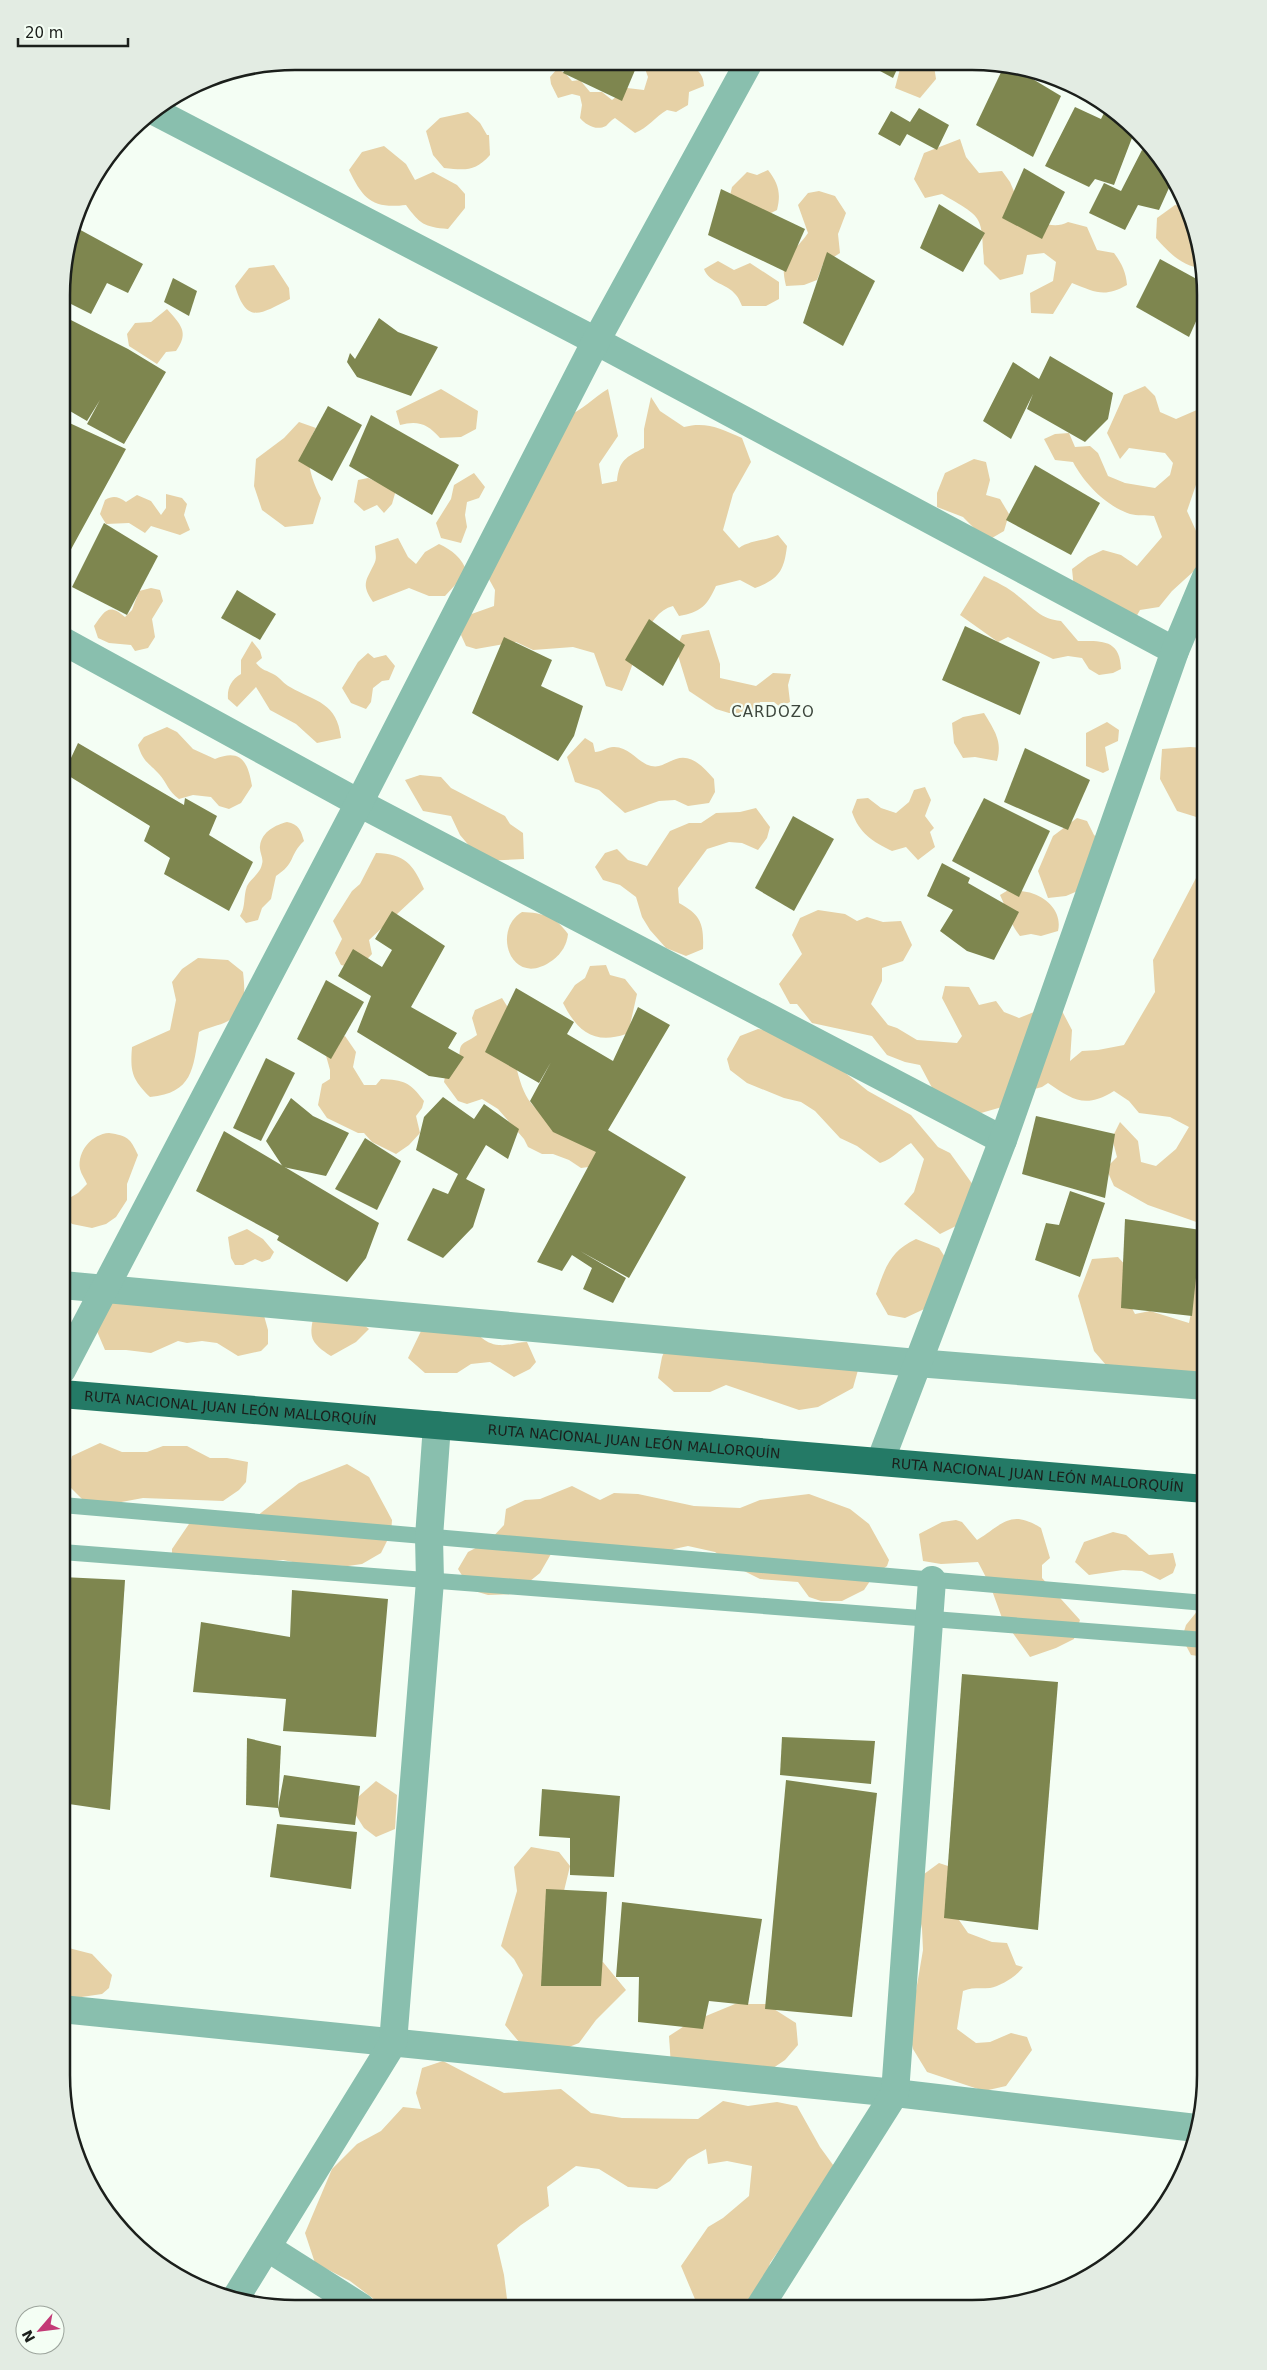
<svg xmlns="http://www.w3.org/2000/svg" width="1267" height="2370" font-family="'DejaVu Sans',sans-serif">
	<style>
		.green { fill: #e6d1a6 }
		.building { fill: #7e864f }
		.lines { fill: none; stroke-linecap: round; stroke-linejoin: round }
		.service { stroke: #89bfae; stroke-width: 16 }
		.minor { stroke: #89bfae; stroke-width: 28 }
		.trunk { stroke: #247a66; stroke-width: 28 }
		.labels { text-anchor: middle; stroke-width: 4.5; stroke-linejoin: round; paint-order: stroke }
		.street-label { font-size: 14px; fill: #1b1f1b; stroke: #f4fef4 }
		.neighbourhood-label { font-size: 15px; letter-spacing: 1px; fill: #3c463c; stroke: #f4fef4 }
		.rim { fill: none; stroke: #1b1f1b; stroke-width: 2.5 }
	</style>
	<rect width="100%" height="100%" fill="#f4fef4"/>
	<g class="green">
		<path d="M643,63c21,1 60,-7 61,23l-15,6 -1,13 -12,7 -9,-2c-12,7 -19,18 -32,23l-20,-15c-4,2 -6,5 -9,8 -10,5 -20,-1 -26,-8l2,-13 -2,-9 -8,-2 -14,4 -7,-14 -1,-7 7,-8 8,4 7,8 8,-1 10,12h12l10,8 15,-12 17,2 4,-13z"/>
		<path d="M901,65l33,1 2,13 -16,19 -25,-10z"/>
		<path d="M468,112l12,11 7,12h2l1,20c-15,17 -25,15 -46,13l-11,-13 -7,-24 14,-13z"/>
		<path d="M960,139l6,18 13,16 23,-2 8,11 14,33c14,6 29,15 44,7l19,5 10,23 17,3c8,11 12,19 13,32 -23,13 -32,7 -55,-2l-19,31 -22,-1 -1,-20 23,-12 3,-19 -12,-9 -17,2 -4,19 -23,6 -16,-16c-3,-49 1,-45 -42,-70l-17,4 -11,-19 10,-26z"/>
		<path d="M384,146l22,18 9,16 18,-8 24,13 8,9v14l-17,21c-24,-2 -28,-5 -42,-24 -34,4 -43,-6 -57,-35l13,-18z"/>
		<path d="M768,170c11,14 13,24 9,40l-10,5 -38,-15 3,-13 15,-15 10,3z"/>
		<path d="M819,191l16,5 11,17 -8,21 2,19 -17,11 -6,16 -13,5 -18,1c-8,-34 6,-29 22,-53l-10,-28 10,-12z"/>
		<path d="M1175,205l12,2 6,13 8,48c-18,-1 -33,-16 -45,-30l1,-20z"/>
		<path d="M718,261l16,9 16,-7 29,19v17l-13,7h-24c-2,-4 -3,-8 -6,-11 -9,-12 -26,-11 -32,-26z"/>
		<path d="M274,265l15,23 1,11c-30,15 -43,26 -55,-13l14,-18z"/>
		<path d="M167,309c13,15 23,23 9,42l-10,1 -9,12 -28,-18 -2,-12 8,-11 16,-1z"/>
		<path d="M1145,386l10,10 5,16 16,7 30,-13v66l-8,7 -11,32 19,42v7l-34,31 -13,16 -19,3 -5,9 -61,-30 -2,-20 16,-12 15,-7 18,5 16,11 25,-29 -8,-21c-8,-1 -17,0 -24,-2 -24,-8 -46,-31 -57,-52l-18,-2 -11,-21 11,-5 14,-1 6,14 15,-1 8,7 10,23 17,7 30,5 15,-13 3,-12 -8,-10 -36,-5 -9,11 -13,-26 17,-38z"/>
		<path d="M441,389l37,22 -2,18 -15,8 -21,1c-12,-14 -22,-18 -40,-13l-4,-14z"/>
		<path d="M608,389l10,47 -19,28 3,20 15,-3c2,-21 9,-24 27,-33v-19l7,-32 9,14 24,16c22,-6 38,2 58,11l9,24 -18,32 -10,36 16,18c12,-8 25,-7 39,-13l9,11c-3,25 -8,33 -32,42l-15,-8 -24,6c-9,20 -15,26 -37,30l-6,-10c-28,6 -39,61 -51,85l-16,-5 -12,-33 -21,-6 -40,3 -17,-8 -40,7 -10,-3 -5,-11 5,-19 28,-10 1,-16 -10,-18 81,-156c15,-4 28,-19 42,-27z"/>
		<path d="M299,422l17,6c-14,23 -6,49 5,70l-8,26 -28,3 -23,-17 -8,-24 2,-27 28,-21z"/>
		<path d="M974,459l12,3 4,18 -4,15 14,4 9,15 -5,17 -12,7 -15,-7 -14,-14 -26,-10v-14l8,-20z"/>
		<path d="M474,473l11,14 -6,11 -12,4 -2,13 2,12 -6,16 -20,-5 -5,-15 15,-24 3,-14z"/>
		<path d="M368,478l28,12 -4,14 -8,9 -7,-8 -13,6 -10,-9 4,-22z"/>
		<path d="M166,494l16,4 5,6 -3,11 6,15 -10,5 -29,-9 -6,7 -16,-10 -23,1 -6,-10 5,-14c9,-5 13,-3 21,2l11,-7 14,6 10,14 5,-7z"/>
		<path d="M398,538l10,19 8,7 9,-12 14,-8c13,6 23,14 28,28l-22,24h-16l-20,-8 -36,14c-13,-19 -6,-22 2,-40 2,-4 0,-11 0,-16z"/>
		<path d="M984,576c12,6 24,11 34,20 16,12 22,23 43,25l17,20c24,0 42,-2 43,28l-8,4 -14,2 -10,-6 -7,-11 -14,-2 -15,3 -45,-22 -10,5 -38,-27z"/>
		<path d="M151,588l9,2 3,11 -11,18 3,18 -7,11 -13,3 -4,-6 -22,-2 -11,-5 -4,-12c11,-16 15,-23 31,-9l7,-7 7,-19z"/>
		<path d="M709,630l11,34v14l36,8 17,-13 18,1 -3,11 2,17 -10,5 -6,-5h-14l-4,11h-27l-13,-4 -27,-18 -13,-42 6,-14z"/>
		<path d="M252,641l8,10 2,7 -6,5c6,8 11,7 19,12 5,3 9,9 15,12 26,15 47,15 51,51l-24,5 -21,-19 -26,-14 -14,-23 -19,20 -9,-8c-1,-11 3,-19 13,-25v-14z"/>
		<path d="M368,653l6,5 12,-3 9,11 -6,14 -7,1 -9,7 -2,14 -5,7 -15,-6 -9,-15 16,-26z"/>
		<path d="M984,713c10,17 19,28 13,48l-22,-4 -12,1 -9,-15 -2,-20 11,-6z"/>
		<path d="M1107,722l12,8 -1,11 -13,6 4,23 -6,3 -17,-7v-33z"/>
		<path d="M167,727l10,5 16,17 22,10c26,-11 33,3 37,27l-11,17 -12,6 -10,-3 -8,-9 -18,-2 -14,4c-11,-8 -12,-16 -20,-25 -11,-12 -16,-12 -21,-29l6,-8z"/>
		<path d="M585,738l8,5 2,9c6,0 13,-5 18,-5 16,-1 25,16 38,19 11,2 15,-4 25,-7 16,-6 29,10 38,20l1,13 -6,11 -21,3 -13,-6 -16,1 -34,12 -26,-23 -24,-8 -8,-25z"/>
		<path d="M1190,747l16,1v72l-29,-9 -17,-32 2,-30z"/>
		<path d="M420,775l21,2 10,11 54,28 5,8 13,9 1,26 -42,2 -22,-26 -9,-19 -28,-5 -18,-31z"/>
		<path d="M925,787l6,13 -6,16 9,12 -4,4 5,15 -17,13 -12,-13 -14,4c-19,-9 -33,-18 -40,-39l5,-13 11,-1 13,10 15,5 13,-11 5,-12z"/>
		<path d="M756,808l14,19 -3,11 -9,12 -16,-7 -13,-1 -22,7 -29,39 1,15c22,12 25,21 24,46l-17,7 -20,-8 -16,-18 -8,-13 -6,-20 -16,-12 -17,-5 -8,-13 10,-14 12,-4 11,11 19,6 23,-35 19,-8h12l15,-10 24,-1z"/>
		<path d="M1077,818l10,3 7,14 10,8 -17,44 -21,9 -18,2 -10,-27 15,-35z"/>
		<path d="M287,822c12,2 14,9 17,19 -15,14 -8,22 -28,35l-5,23 -9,9 -4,12 -12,3 -6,-7c6,-10 3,-19 7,-30 4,-8 13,-12 15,-22 2,-6 -3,-12 -2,-18 2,-15 16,-21 27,-24z"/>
		<path d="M376,853c29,1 37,11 48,36l-55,51 3,14c-7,9 -20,14 -31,11l-6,-12 7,-14 -9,-18 19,-30 8,-7z"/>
		<path d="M1206,871l-1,354 -57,-20 -34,-19 -8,-18 11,-11 -5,-19 8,-16 18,19 3,21 15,4 20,-17 13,-22 -19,-10 -31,-4 -10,-12 -15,-10c-29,18 -41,9 -66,-8l-6,4 -11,3 -15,13 -35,10 -19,-2 -15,5 -27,-51 -15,-3 -18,-7 -15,-19 -60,-13 -15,-19h-7l-11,-20 23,-30 -10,-19 8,-17 18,-8 27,4 12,7 10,-4 16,5 18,-1 11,24 -9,16 -21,7v13l-11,23 17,21 9,3 20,12 40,3 5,-7 -20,-38 3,-12 24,1 10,18 17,-4 8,11 15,6 20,-8 23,1 10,19 -2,31 12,-10 16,-1 26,-5 31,-53 -2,-32 43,-82z"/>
		<path d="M1010,889c7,2 17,2 24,5 16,6 28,20 24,37l-17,5 -10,-2 -11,2c-10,-12 -13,-27 -20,-41z"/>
		<path d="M522,912c21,1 33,4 46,22 -1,10 -6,19 -15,26 -42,31 -62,-30 -31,-48z"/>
		<path d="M198,958l30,2 15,12c2,18 4,38 -15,49 -9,5 -20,6 -29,11 -6,37 -6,61 -49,65 -18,-18 -20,-25 -18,-50l38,-17 6,-30 -4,-18 10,-13z"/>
		<path d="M606,965l4,10 15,4 12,15 -7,31 -4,9c-32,11 -49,-3 -63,-31l12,-18 10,-7 5,-12z"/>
		<path d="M502,998l5,8c3,25 8,78 24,97 12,16 47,30 65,41v22l-15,2 -12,-8 -16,-6h-11l-14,-7 -4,-8 -26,-30 -16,-10 -15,5 -9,-3 -14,-19 2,-10 13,-8c1,-25 1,-17 18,-29l-5,-17 3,-8z"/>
		<path d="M758,1029l19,2 57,33 34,27 43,24 27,32 12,6 26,36 -14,34 -22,11 -36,-30 10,-12 10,-33 -13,-16c-13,7 -16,15 -31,20l-23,-17 -17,-8 -25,-27 -14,-9 -17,-4 -37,-15 -17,-13 -3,-11 13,-23z"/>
		<path d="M345,1036l11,16 -3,15 11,18h12l5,-6c23,1 29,3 43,22l-2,7 -6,8 4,17 -11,12 -13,9 -24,-12 -8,-9h-6l-31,-15 -9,-13 4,-21 8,-5v-9l-5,-18 9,-12z"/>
		<path d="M109,1133c19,3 21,5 29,22l-11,29v16l-11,17 -10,7 -14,4 -20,-4 -10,-11 4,-13 12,-7 9,-9c-2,-5 -6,-10 -7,-15 -3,-18 12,-35 29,-36z"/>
		<path d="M247,1229l16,10 11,13 -4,7 -8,3 -7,-3 -12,6h-8l-4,-7 -3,-21z"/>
		<path d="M916,1239l23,9 6,9 -10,47 -30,14 -17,-3 -12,-21c9,-26 14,-43 40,-55z"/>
		<path d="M1205,1249v129l-87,1 -24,-28 -16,-55 14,-37 26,-2 9,10 -1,30 9,17 15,-3 39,12 4,-20 -6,-27z"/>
		<path d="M106,1300l157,12 5,18v14l-7,7 -23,5 -21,-13 -15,-2 -15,2 -9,-2 -27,12 -25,-3h-21l-9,-21z"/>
		<path d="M315,1312l41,7 13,10 -13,13 -25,14c-21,-13 -23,-20 -16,-44z"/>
		<path d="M467,1322c9,10 17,22 32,23 9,1 18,-3 28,-3l9,20 -6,7 -16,8 -24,-15 -19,2 -14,9h-32l-17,-15 14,-29z"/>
		<path d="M667,1345l191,25 -5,18 -35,19 -19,3 -73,-25 -16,7h-36l-16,-14 4,-21z"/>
		<path d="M100,1443l22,9h25l16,-6h24l23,12h17l21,4 -2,20 -7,8 -16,11 -80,-3 -27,5 -31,-1 -19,-19 6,-27z"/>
		<path d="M347,1464l22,13 23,43 -1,13 -10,20 -19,11 -14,2 -41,-1 -24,-5 -25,2 -86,-2v-11l19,-28 66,-5 42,-33z"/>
		<path d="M572,1486l28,14 14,-7 24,1 56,12 46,2 20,-8 49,-6 41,15 19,15 20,36 -2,6 -13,9 -10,15 -22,11h-21l-12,-4 -11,-15 -38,-3 -24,-12 -21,-15 -27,-6 -14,3 -20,11 -99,-13 -15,26 -26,21 -26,1 -17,-5 -13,-21 10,-17 21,-11 15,-16 2,-16 19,-9 15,-1z"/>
		<path d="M956,1520l6,2 15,18c25,-15 33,-32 64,-12l9,30 -8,7v13l38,42 -6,19 -18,9 -26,9 -28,-39 -12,-33 -12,-23 -37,2 -18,-3 -4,-27 23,-12z"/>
		<path d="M1113,1532l13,3 23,20 24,-2 3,12 -3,8 -13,7 -18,-9 -19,-1 -34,5 -14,-13 9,-20z"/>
		<path d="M1199,1609l6,1v47l-14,-2 -9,-17 4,-13z"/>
		<path d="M376,1781l21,14 -2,34 -19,8 -12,-9 -9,-14 3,-17z"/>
		<path d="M531,1847l28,5 11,14 -7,29 32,69 8,-2 23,28 -30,30 -17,23 -30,12 -25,-7 -19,-23 18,-50 -9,-16 -13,-13 16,-55 -3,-24z"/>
		<path d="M939,1863l9,3 7,27 4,27 9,13 24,9 15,1 9,22 7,2c-6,9 -22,19 -33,21 -10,1 -18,-1 -27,3l-6,38 19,14 14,-1 21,-9 16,4 5,13 -26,36 -22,5 -57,-19 -14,-23 -4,-17 14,-82 -1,-21 -7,-36 5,-16z"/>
		<path d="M61,1946l31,8 20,21 -3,13 -7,6 -41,6z"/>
		<path d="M735,2004h31l30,19 2,22 -13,15 -28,19 -86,-13 -2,-30 20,-13z"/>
		<path d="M443,2061l61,32 57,-4 30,24 31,5 76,1 25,-18 25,5 29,-4 20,4 23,41 16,22 -66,94 -5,21 -16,20 -14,4h-32l-6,-4 -16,-38 27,-39 15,-9 26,-22 3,-30 -25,-5 -19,3 -2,-15 -18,10 -18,22 -13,8 -29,-2 -29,-18 -23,-3 -29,21 2,19 -28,19 -24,20 7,30 4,32h-120l-13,-7 -25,-19 -35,-18 -10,-30 27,-64 25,-25 24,-13 22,-24 18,2 -5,-16 6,-25z"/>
	</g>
	<g class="building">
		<path d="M568,63h70l-16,38 -59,-28z"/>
		<path d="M869,65h30l-6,13z"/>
		<path d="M1004,66h7l50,30 -28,61 -57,-32z"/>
		<path d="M1075,107l26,12 6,-12 19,13 9,10 -21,55 -19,-6 -6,8 -44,-21z"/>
		<path d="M919,108l30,17 -12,25 -30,-16 -7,12 -22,-12 13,-23 19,11z"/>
		<path d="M1142,150l17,7 14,22 -14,31 -21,-5 -13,25 -36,-17 15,-30 17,8z"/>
		<path d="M1024,168l41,24 -23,47 -40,-21z"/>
		<path d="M1177,187v1l6,12 -10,-6z"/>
		<path d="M721,189l84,40 -19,43 -78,-37z"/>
		<path d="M939,204l46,29 -22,39 -43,-24z"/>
		<path d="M75,227l68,37 -15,29 -21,-10 -16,31 -28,-14v-35z"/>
		<path d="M827,252l48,29 -32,65 -40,-23z"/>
		<path d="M1160,259l44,24 2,16 -17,38 -53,-30z"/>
		<path d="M173,278l24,13 -8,25 -25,-14z"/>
		<path d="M63,316l65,33 38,23 -42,72 -37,-20 13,-24 -13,21 -24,-14z"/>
		<path d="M379,318l19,14 40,15 -27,49 -54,-19 -10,-15 3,-9 5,6z"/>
		<path d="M1050,356l63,37 -5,26 -23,23 -58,-33 6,-15 -22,45 -28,-18 30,-59 26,17z"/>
		<path d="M328,406l34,19 -30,56 -34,-20z"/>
		<path d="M371,415l88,50 -27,50 -83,-49z"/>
		<path d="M63,420l63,29 -63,115v-55l4,-11 -4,-3z"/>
		<path d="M1035,465l65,38 -29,52 -65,-35z"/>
		<path d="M104,523l54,33 -31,59 -55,-28z"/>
		<path d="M237,590l39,24 -16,26 -39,-22z"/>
		<path d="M649,619l36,26 -22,41 -38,-26z"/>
		<path d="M965,626l75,36 -20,53 -78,-35z"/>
		<path d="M504,637l48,23 -11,26 42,20 -9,30 -16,25 -86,-48z"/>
		<path d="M78,743l106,62 1,-7 32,18 -8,19 44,27 -24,49 -65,-37 6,-16 -26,-17 6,-15 -86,-53z"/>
		<path d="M1025,748l65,32 -22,50 -64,-28z"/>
		<path d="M984,798l66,33 -31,66 -67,-36z"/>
		<path d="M793,816l41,23 -40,72 -39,-23z"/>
		<path d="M942,863l28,15 -2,5 51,29 -25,48 -27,-9 -27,-20 13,-21 -26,-14z"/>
		<path d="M392,911l53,35 -34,61 46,26 -9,15 16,9 -15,22 -20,-3 -72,-44 14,-36 -33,-20 15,-27 29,18 10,-17 -17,-11z"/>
		<path d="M326,980l38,22 -33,57 -34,-20z"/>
		<path d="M516,988l58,34 -7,12 46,27 25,-54 32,18 -62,105 78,47 -57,101 -49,-27 46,27 -13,25 -30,-14 9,-21 -20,-13 -10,16 -25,-9 59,-110 -43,-20 -23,-31 21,-39 -12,21 -54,-31z"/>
		<path d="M266,1058l29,15 -34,68 -28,-13z"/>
		<path d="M443,1097l31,22 10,-15 35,25 -11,30 -22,-14 -20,34 19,10 -12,38 -30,31 -36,-18 26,-52 15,6 10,-20 -42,-24 8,-33z"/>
		<path d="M291,1098l22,18 36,17 -23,43 -43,-9 -17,-26z"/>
		<path d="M1036,1116l79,18 -10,64 -83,-24z"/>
		<path d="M224,1131l155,92 -13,35 -19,24 -70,-42 2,-4 -83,-45z"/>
		<path d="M365,1138l36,23 -24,49 -42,-21z"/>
		<path d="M1070,1191l35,12 -25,74 -45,-17 11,-37 13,2z"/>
		<path d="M1125,1219l76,11 -9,86 -71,-8z"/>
		<path d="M62,1577l63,3 -15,230 -48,-7z"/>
		<path d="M292,1590l96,9 -12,138 -93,-6 3,-32 -93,-7 8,-70 89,15z"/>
		<path d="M962,1674l96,8 -20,248 -94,-12z"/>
		<path d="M782,1737l93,4 -4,43 -91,-9z"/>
		<path d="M247,1738l34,8 -3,62 -32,-3z"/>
		<path d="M284,1775l76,11 -5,39 -75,-8 -2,-9z"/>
		<path d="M786,1780l91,13 -25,224 -87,-8z"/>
		<path d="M542,1789l78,7 -6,81 -44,-2v-37l-31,-2z"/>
		<path d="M277,1824l80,8 -6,57 -81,-12z"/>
		<path d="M1204,1829h1v73l-8,-1z"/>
		<path d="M546,1889l61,3 -6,94h-60z"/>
		<path d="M622,1902l140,17 -14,86 -39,-4 -6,28 -65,-7 1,-45h-23z"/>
	</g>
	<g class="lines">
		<g class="service">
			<path d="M62,1505l1143,98"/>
			<path d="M62,1552l1143,88"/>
		</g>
		<g class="minor">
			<path d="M154,111l442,230 579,310"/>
			<path d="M63,641l296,162 644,337"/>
			<path d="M62,1285l855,78 288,23"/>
			<path d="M62,1370l297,-567 237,-462 152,-277"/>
			<path d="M880,1462l123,-322 172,-489 31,-74"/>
			<path d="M61,2009l834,84 301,35"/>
			<path d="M268,2248l93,59"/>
			<path d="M235,2299l158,-256 37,-462 -1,-44 8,-112"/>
			<path d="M759,2308l136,-215 37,-513"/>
		</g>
		<path class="trunk" id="s1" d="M62,1394l1143,95"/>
	</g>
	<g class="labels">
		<g class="street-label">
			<text dy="5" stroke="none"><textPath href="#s1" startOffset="169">RUTA NACIONAL JUAN LEÓN MALLORQUÍN</textPath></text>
			<text dy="5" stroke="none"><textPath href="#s1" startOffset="574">RUTA NACIONAL JUAN LEÓN MALLORQUÍN</textPath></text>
			<text dy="5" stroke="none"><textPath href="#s1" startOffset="979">RUTA NACIONAL JUAN LEÓN MALLORQUÍN</textPath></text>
		</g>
		<g class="neighbourhood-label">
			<text x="773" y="717">CARDOZO</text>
		</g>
	</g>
	<path d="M0 0H1267V2370H0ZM295 70H972A225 225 0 0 1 1197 295V2075A225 225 0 0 1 972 2300H295A225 225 0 0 1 70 2075V295A225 225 0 0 1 295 70Z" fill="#e3ece3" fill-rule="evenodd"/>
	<path class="rim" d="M295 70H972A225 225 0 0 1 1197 295V2075A225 225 0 0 1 972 2300H295A225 225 0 0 1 70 2075V295A225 225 0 0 1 295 70Z"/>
	<g transform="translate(40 2330) rotate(242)"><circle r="24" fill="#f4fef4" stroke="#9da59d"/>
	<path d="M0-4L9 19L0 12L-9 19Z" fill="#c33a76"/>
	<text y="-8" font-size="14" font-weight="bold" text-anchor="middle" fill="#1b1f1b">N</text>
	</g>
	<path d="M18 38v8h110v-8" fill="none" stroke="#1b1f1b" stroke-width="2.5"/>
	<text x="25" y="38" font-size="15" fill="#1b1f1b" stroke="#f4fef4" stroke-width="4" paint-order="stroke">20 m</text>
</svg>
